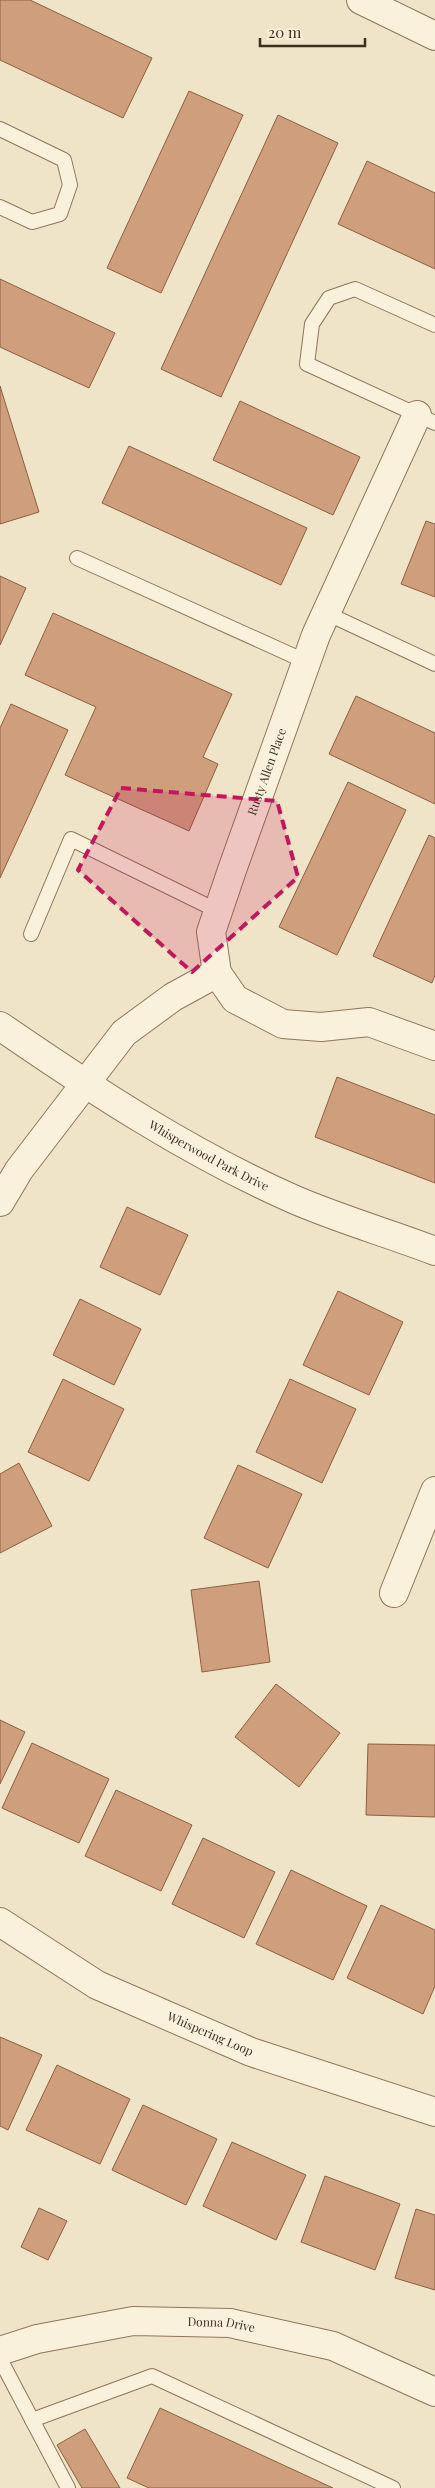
<svg xmlns="http://www.w3.org/2000/svg" width="435" height="2488" font-family="'Playfair Display',serif">
	<style>
		.building { fill: #cf9f7d; stroke: #8d5f41 }
		.lines { fill: none; stroke-linecap: round; stroke-linejoin: round }
		.service-casing { stroke: #8d765c; stroke-width: 16 }
		.minor-casing { stroke: #8d765c; stroke-width: 30 }
		.tertiary-casing { stroke: #8d765c; stroke-width: 30 }
		.service { stroke: #faf1dc; stroke-width: 14 }
		.minor { stroke: #faf1dc; stroke-width: 28 }
		.tertiary { stroke: #faf1dc; stroke-width: 28 }
		.marked { fill: #c2185b; fill-opacity: 0.2; stroke: #c2185b; stroke-width: 4; stroke-dasharray: 10 6; stroke-linejoin: round }
		.labels { text-anchor: middle; stroke-width: 4; stroke-linejoin: round; paint-order: stroke }
		.street-label { font-size: 12px; fill: #3d2e20; stroke: #f7eed8 }
	</style>
	<rect width="100%" height="100%" fill="#f0e4c8"/>
	<g class="building">
		<path d="M0,0h30l122,58 -29,60 -123,-58z"/>
		<path d="M189,91l54,24 -82,178 -54,-25z"/>
		<path d="M278,115l60,28 -117,254 -60,-28z"/>
		<path d="M367,161l68,32v76l-97,-45z"/>
		<path d="M0,279l115,54 -26,55 -89,-41z"/>
		<path d="M0,386l39,126 -39,12z"/>
		<path d="M240,401l120,56 -27,58 -120,-55z"/>
		<path d="M129,446l178,82 -26,57 -179,-82z"/>
		<path d="M426,521l9,3v73l-34,-13z"/>
		<path d="M0,576l26,12 -26,57z"/>
		<path d="M53,613l179,81 -29,63 15,7 -29,67 -124,-56 31,-68 -71,-32z"/>
		<path d="M356,696l79,37v71l-106,-50z"/>
		<path d="M11,704l57,26 -68,148v-150z"/>
		<path d="M348,782l58,28 -69,145 -58,-28z"/>
		<path d="M429,835l6,3v137l-3,8 -59,-27z"/>
		<path d="M337,1077l98,38v68l-120,-46z"/>
		<path d="M127,1207l61,28 -28,60 -60,-28z"/>
		<path d="M338,1291l65,31 -34,73 -66,-30z"/>
		<path d="M80,1299l61,30 -27,56 -61,-30z"/>
		<path d="M63,1379l61,30 -35,72 -61,-29z"/>
		<path d="M290,1379l66,30 -34,74 -66,-31z"/>
		<path d="M19,1463l33,63 -52,27v-79z"/>
		<path d="M238,1465l64,29 -34,74 -64,-30z"/>
		<path d="M259,1581l11,81 -68,10 -11,-82z"/>
		<path d="M276,1684l64,49 -41,54 -64,-50z"/>
		<path d="M0,1720l25,12 -25,52z"/>
		<path d="M32,1743l77,36 -30,64 -77,-35z"/>
		<path d="M368,1744l67,1v72l-69,-2z"/>
		<path d="M116,1790l76,35 -31,66 -76,-35z"/>
		<path d="M203,1838l72,34 -31,66 -72,-34z"/>
		<path d="M291,1870l76,36 -34,74 -77,-36z"/>
		<path d="M381,1905l54,25v56l-12,28 -76,-36z"/>
		<path d="M0,2037l42,18 -34,75 -8,-4z"/>
		<path d="M57,2065l73,34 -30,65 -74,-34z"/>
		<path d="M143,2105l74,34 -31,66 -74,-35z"/>
		<path d="M232,2142l74,33 -30,65 -73,-34z"/>
		<path d="M325,2176l75,28 -25,66 -74,-28z"/>
		<path d="M39,2208l28,13 -19,39 -27,-13z"/>
		<path d="M416,2209l19,6v75l-40,-12z"/>
		<path d="M160,2408l173,80h-184l-22,-10z"/>
		<path d="M85,2429l35,59h-38l-25,-43z"/>
	</g>
	<g class="lines">
		<defs>
			<g id="service">
				<path d="M0,129l64,31 6,25 -10,29 -28,8 -32,-15"/>
				<path d="M435,325l-80,-36 -26,9 -17,26 -5,40 128,59"/>
				<path d="M77,558l230,104"/>
				<path d="M326,613l109,51"/>
				<path d="M31,934l40,-95 147,72"/>
				<path d="M0,2359l68,129"/>
				<path d="M32,2420l120,-44 241,112"/>
			</g>
			<g id="minor">
				<path d="M217,973l18,26 48,25 38,3 48,-5 66,24"/>
				<path id="s1" d="M0,1026c93,64 189,127 293,173 46,20 95,34 142,52"/>
				<path id="s2" d="M0,1202l19,-32 105,-137 49,-36 44,-24 -6,-41 21,-62 84,-235 101,-220"/>
				<path d="M394,1593l41,-102"/>
				<path id="s3" d="M0,1922l97,63 154,67 184,60"/>
				<path id="s4" d="M0,2351l37,-12 96,-18 97,2 103,23 102,46"/>
			</g>
			<path id="tertiary" d="M361,0l74,36"/>
		</defs>
		<use href="#service" class="service-casing"/>
		<use href="#minor" class="minor-casing"/>
		<use href="#tertiary" class="tertiary-casing"/>
		<use href="#service" class="service"/>
		<use href="#minor" class="minor"/>
		<use href="#tertiary" class="tertiary"/>
	</g>
	<path class="marked" d="M121,788l156,13 21,76 -106,95 -114,-102z"/>
	<g class="labels">
		<g class="street-label">
			<text dy="4" stroke="none"><textPath href="#s2" startOffset="532">Rusty Allen Place</textPath></text>
			<text dy="4" stroke="none"><textPath href="#s1" startOffset="246">Whisperwood Park Drive</textPath></text>
			<text dy="4" stroke="none"><textPath href="#s3" startOffset="239">Whispering Loop</textPath></text>
			<text dy="4" stroke="none"><textPath href="#s4" startOffset="225">Donna Drive</textPath></text>
		</g>
	</g>
	<path d="M260 38v8h105v-8" fill="none" stroke="#3d2e20" stroke-width="2.5"/>
	<text x="268" y="38" font-size="15" fill="#3d2e20" stroke="#f7eed8" stroke-width="4" paint-order="stroke">20 m</text>
</svg>
